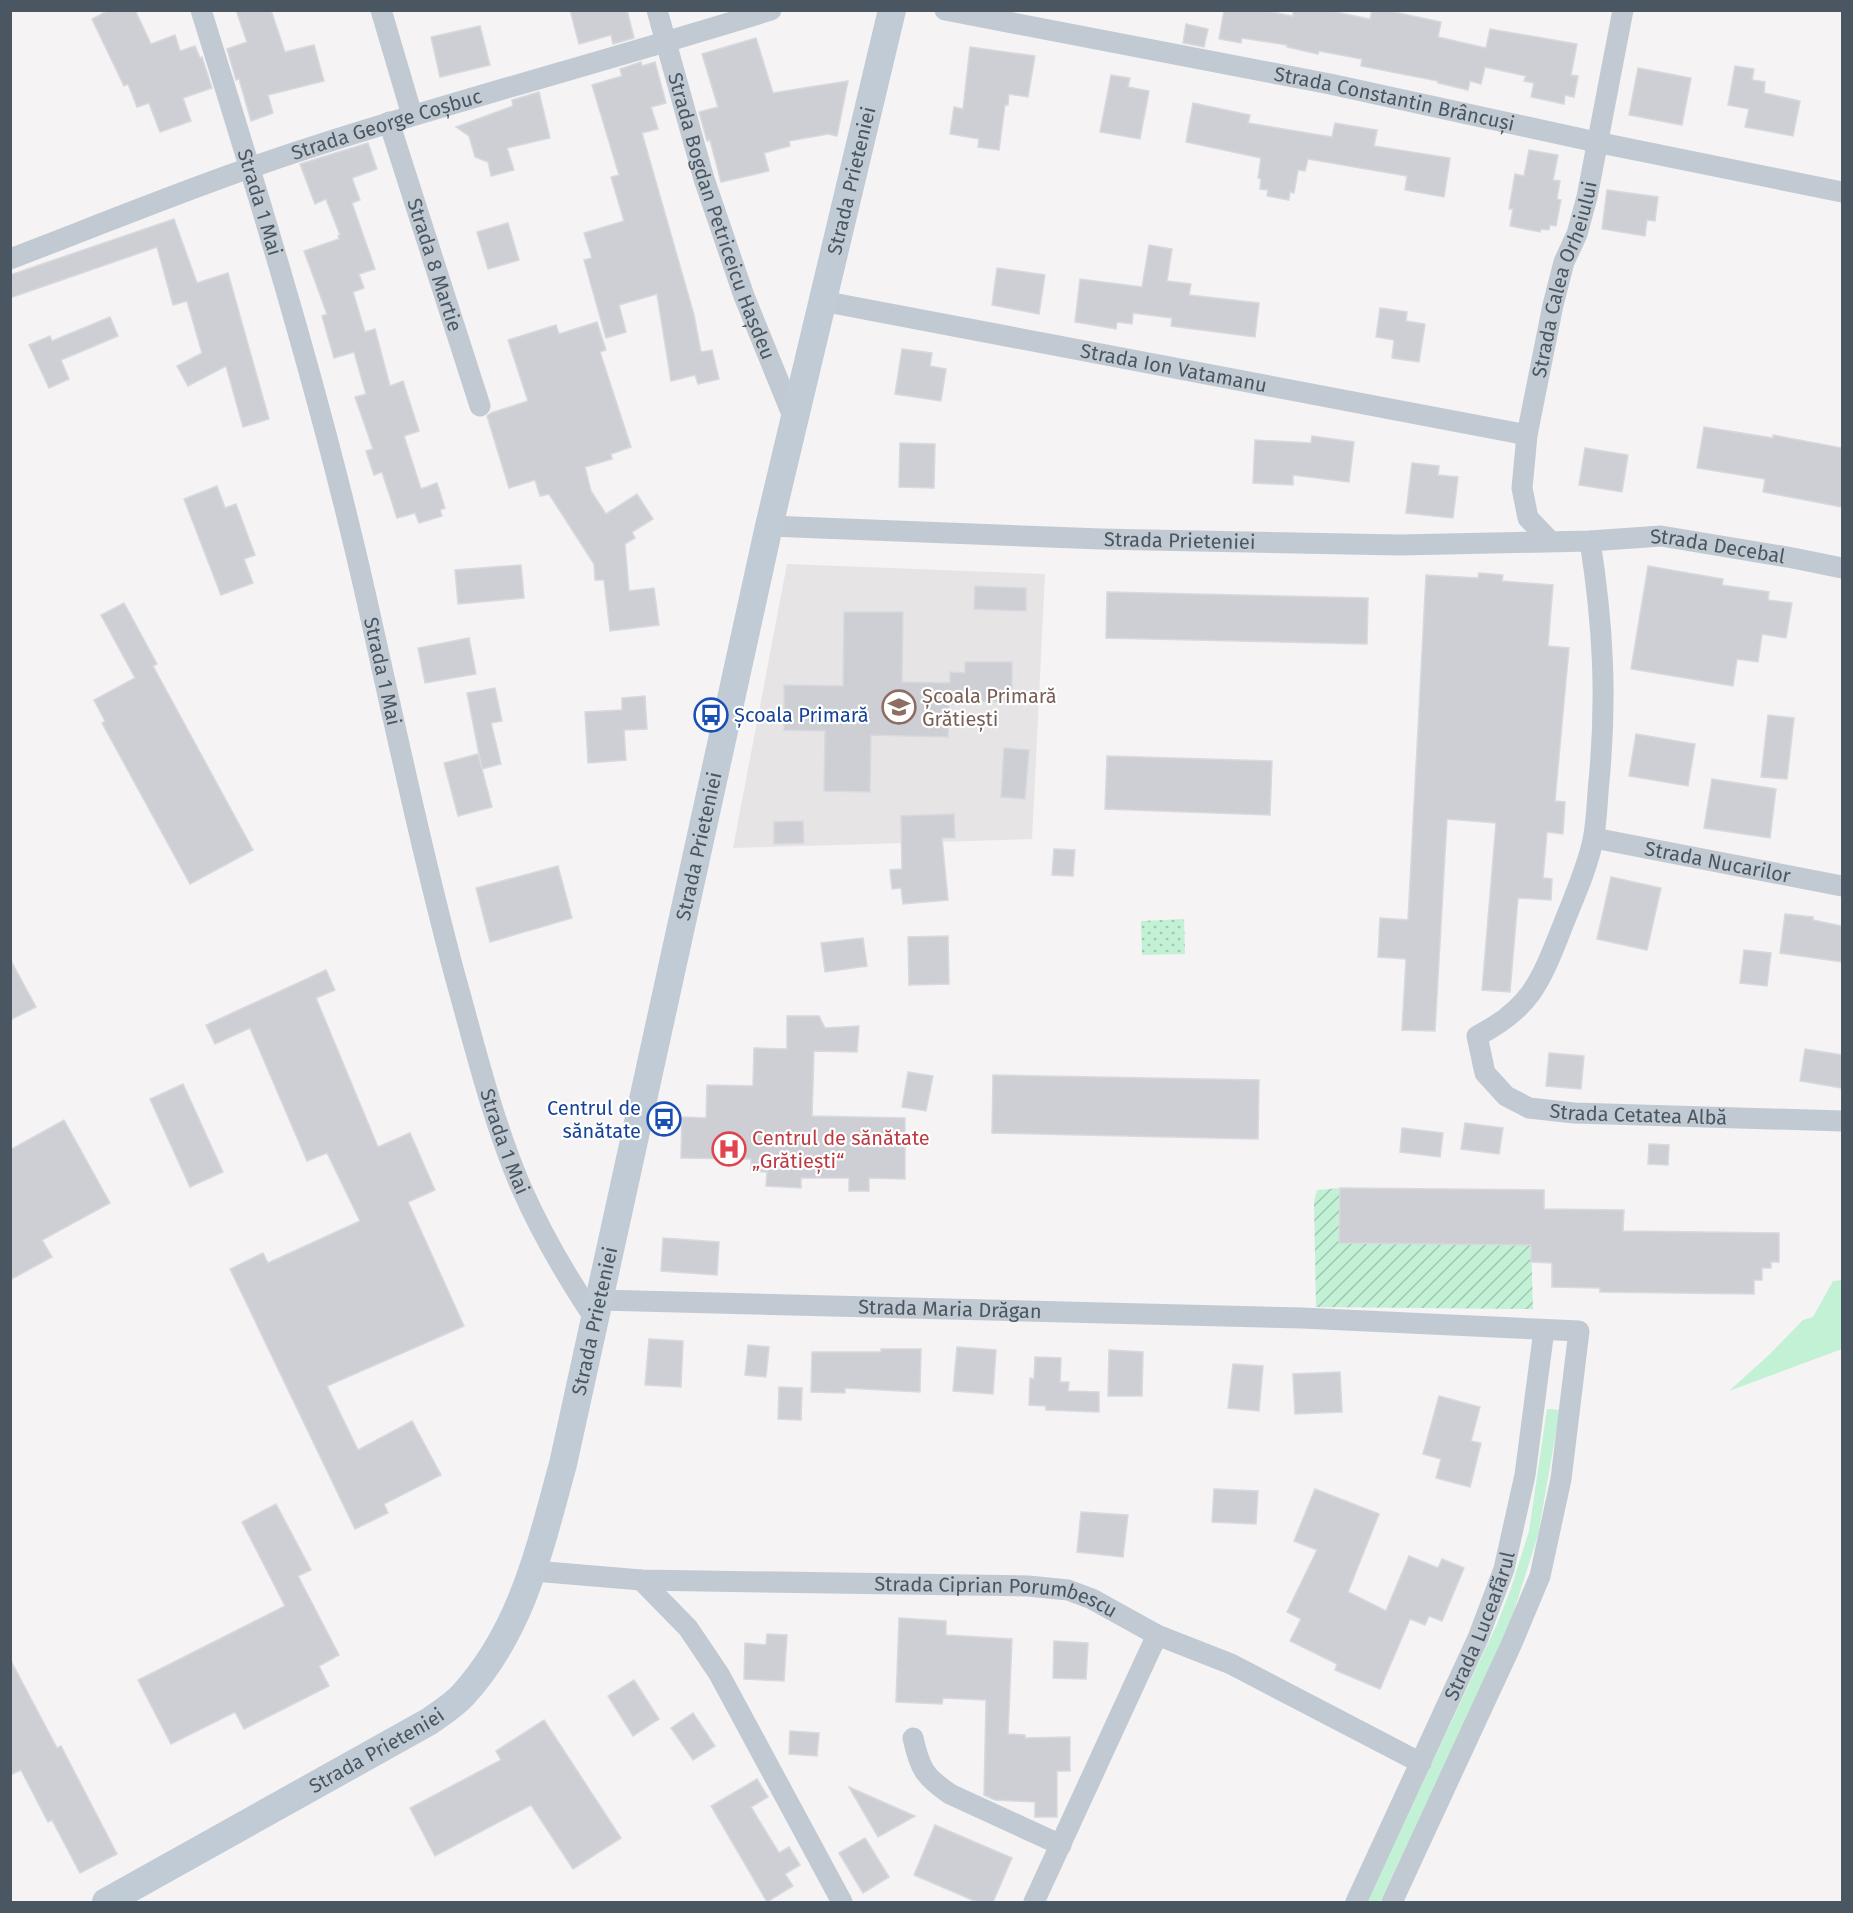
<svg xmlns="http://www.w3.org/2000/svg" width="1853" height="1913" font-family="'Fira Sans',sans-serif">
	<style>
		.education { fill: #e6e4e5 }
		.grass { fill: #c3f1d5 }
		.park { fill: url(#park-dots) }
		.garden { fill: url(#garden-furrows) }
		.building { fill: #cdcfd5; stroke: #d7d9de; stroke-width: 1.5 }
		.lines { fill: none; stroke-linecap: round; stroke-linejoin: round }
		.street { stroke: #c1cad2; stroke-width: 21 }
		.secondary { stroke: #c1cbd6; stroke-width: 28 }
		.labels { text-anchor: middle; stroke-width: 4.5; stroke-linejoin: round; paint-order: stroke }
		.street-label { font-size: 20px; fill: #4a5661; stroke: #fff }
		.education-label { font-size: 20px; fill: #785e54; stroke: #fff; text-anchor: start }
		.transit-label { font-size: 20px; fill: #164399; stroke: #fff; text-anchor: start }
		.health-label { font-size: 20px; fill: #be3a42; stroke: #fff; text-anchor: start }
	</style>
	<defs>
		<pattern id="park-dots" width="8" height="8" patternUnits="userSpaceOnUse" patternTransform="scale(1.5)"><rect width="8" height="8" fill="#c3f1d5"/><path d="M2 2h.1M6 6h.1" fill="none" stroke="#a0c6b0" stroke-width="1.8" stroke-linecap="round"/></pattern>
		<pattern id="garden-furrows" width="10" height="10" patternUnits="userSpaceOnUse" patternTransform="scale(1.5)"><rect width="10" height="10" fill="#c3f1d5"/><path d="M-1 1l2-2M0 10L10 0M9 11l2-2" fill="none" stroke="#a0c6b0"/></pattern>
	</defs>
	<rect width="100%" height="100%" fill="#f5f3f3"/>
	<path class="education" d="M787,564l258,10 -13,265 -299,9z"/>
	<g class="grass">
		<path d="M1842,1280v69l-113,42 41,-37 33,-34 10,-3 20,-36z"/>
		<path d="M1547,1409l13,1 -22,125 -30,95 -128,272h-13l130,-278 14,-36 18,-57z"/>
	</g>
	<path class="park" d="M1184,919l1,35 -43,1 -1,-34z"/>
	<path class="garden" d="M1340,1188l-1,55 192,2 2,64 -217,-2 -2,-105 3,-12z"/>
	<g class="building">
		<path d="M109,10h26l16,34 24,-9 5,16 15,-5 5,12 2,-1 10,31 -29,10 8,23 -31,11 -11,-29 -12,4 -9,-23 -4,2 -32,-67z"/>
		<path d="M236,10h35l14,42 29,-7 10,36 -56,14 5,18 -22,8 -12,-42 -3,1 -9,-31 20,-7z"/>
		<path d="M570,10h57l7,28 -21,6 -2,-9 -32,9z"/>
		<path d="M1224,10h37l32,6v-6h33l44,9 2,-9h13l56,12 -3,15 48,11 4,-19 87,15 -6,31 7,1 -4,21 -9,-2 -1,9 -33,-7 3,-14 -10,-2 2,-5 -41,-9 -4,17 -11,-3 -2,9 -30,-7v-2l-77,-15 1,-7 -43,-8 -1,3 -31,-7v-2l-45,-7 -1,5 -22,-4z"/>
		<path d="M1186,24l22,5 -4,18 -21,-4z"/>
		<path d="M480,26l10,39 -50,12 -9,-40z"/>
		<path d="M756,38l17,55 75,-12 -11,55 -9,-2 -39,7 1,5 -26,7 5,18 -48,11 -11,-42 -3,1 -8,-29 19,-5 -16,-53z"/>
		<path d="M970,47l65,9 -7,41 -19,-3 -1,11h-3l-6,45 -21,-3 1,-8 -29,-5 4,-27 9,2z"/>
		<path d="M641,62l1,4 13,-4 11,41 -15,4 7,22 -16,4 52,182 7,37 11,-2 7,29 -21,5 -3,-9 -24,6 -14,-87 -38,11 7,27 -20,6 -22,-78 8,-2 -8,-25 40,-12 -13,-44 8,-2 -27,-90 30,-9 -2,-7z"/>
		<path d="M1735,66l19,3 -2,11 13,2 -1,11 36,8 -7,35 -48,-9 4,-18 -21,-4z"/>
		<path d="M1638,68l53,10 -9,47 -53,-10z"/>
		<path d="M1111,75l19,3 -2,9 21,4 -9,48 -40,-7z"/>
		<path d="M539,92l11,46 -43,10 7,22 -23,6 -3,-14 -13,-5 -6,-21 -13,-9 57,-21 -1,-6z"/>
		<path d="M1193,103l57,12 -2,8 84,14 3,-14 42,7 -3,16 76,12 -6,39 -39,-7 2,-14 -99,-17 -3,12 -7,-1 -4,23 -4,-1 -1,8 -22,-4 1,-6 -8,-1 1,-10 -3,-1 3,-20 -75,-16z"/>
		<path d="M368,143l9,26 -25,9 8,22 -8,3 23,66 -16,5 5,14 -11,4 12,40 10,-3 15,57 13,-5 16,50 -15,5 17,53 16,-6 8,25 -5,2 2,6 -23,7 -4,-10 -18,5 -15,-46 -8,3 -8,-24 7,-2 -18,-52 11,-3 -12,-42 -20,6 -12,-42 5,-2 -23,-63 35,-12 -1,-3 2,-1 -14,-36 -11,5 -15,-40z"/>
		<path d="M1529,150l29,5 -5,25 7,1 -3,18 4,1 -5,26 -6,-1 -1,5 -8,-1 -1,3 -30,-6 3,-17h-4l6,-35 9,2z"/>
		<path d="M1607,190l51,7 -3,24 -8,-1 -2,16 -43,-7z"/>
		<path d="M174,219l23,64 31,-10 41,146 -26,8 -17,-61 -38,20 -11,-20 25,-13 -15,-52 -14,4 -16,-58 -147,51v-23z"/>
		<path d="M508,223l11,37 -31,9 -11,-37z"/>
		<path d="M1149,245l23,4 -5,32 24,3 -2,11 70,8 -4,34 -84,-11 1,-8 -39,-5 -1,11 -15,-2 -1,7 -41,-7 5,-43 62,8z"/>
		<path d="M997,268l48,7 -6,39 -47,-9z"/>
		<path d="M1380,308l27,4 -1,9 19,3 -6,38 -27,-4 2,-18 -18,-3z"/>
		<path d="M110,317l8,19 -57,24 8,19 -20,9 -20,-43 21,-9 2,5z"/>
		<path d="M597,322l9,28 -6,2 31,95 -20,7 1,5 -27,8 6,24 15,23 31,-20 16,25 -21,13 3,6 -10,6 4,47 25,-3 5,37 -49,6 -6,-51h-9l-1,-16 -45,-70 -9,2 -5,-16 -26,8 -22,-72 4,-3 37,-12 -20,-61 48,-15 3,9z"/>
		<path d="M902,349l30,4 -2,13 16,3 -5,32 -46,-7z"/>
		<path d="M1704,427l69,11v-3l69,13v59l-79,-15 2,-13 -68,-11z"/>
		<path d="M1312,436l42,6 -5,40 -56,-7v10l-40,-2 2,-43 56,3z"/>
		<path d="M900,443l35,1 -1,44 -35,-1z"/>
		<path d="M1585,448l43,7 -6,37 -43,-7z"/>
		<path d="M1412,463l27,3 -1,9 20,2 -5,41 -47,-5z"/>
		<path d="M217,486l8,22 11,-4 19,51 -11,4 9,24 -32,12 -37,-96z"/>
		<path d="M521,565l3,33 -66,6 -3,-34z"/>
		<path d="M1648,566l75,13 -1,6 47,7 -1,8 24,3 -6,35 -24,-4 -4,28 -21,-3 -4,27 -102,-17z"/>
		<path d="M1479,573l24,2 -1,6 51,4 -5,61 21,2 -14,153 10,1 -2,32 -16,-2 -4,46 9,1 -1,21 -33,-2 -8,94 -28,-2 14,-167 -49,-4 -12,212 -33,-1 4,-71 -28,-2 2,-39 28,2 18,-345 52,3z"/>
		<path d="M975,586l51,2v23l-52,-2z"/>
		<path d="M1107,592l261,6 -1,46 -261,-6z"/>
		<path d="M124,603l33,61 -4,2 100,184 -63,34 -88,-161 3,-2 -11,-21 41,-22 -34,-63z"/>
		<path d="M844,612h59l-1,70 48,1v-11l15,1v-11h47v40l-48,-1 1,3h-16l-1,33 -77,-2 -1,57 -46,-1 1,-60 -41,-1v-45l59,1z"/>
		<path d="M469,638l7,36 -51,9 -7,-35z"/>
		<path d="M495,688l7,33 -11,2 10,41 -19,5 -15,-76z"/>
		<path d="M645,696l2,33 -23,1 2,30 -38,3 -3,-51 37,-2v-12z"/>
		<path d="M1768,715l26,3 -7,61 -26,-2z"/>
		<path d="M1636,734l59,10 -7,42 -59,-10z"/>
		<path d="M1004,748l25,2 -4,49 -24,-2z"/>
		<path d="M478,754l14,53 -34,9 -14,-53z"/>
		<path d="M1107,756l165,5 -2,54 -165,-6z"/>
		<path d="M1712,779l64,10 -6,49 -66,-10z"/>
		<path d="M954,814l1,24h-13l6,62 -45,4 -2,-16 -9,1 -2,-19 12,-1 -1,-53z"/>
		<path d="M803,821l1,22 -30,1v-22z"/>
		<path d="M1054,849l21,1 -2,26 -21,-1z"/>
		<path d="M558,866l14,52 -82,24 -14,-54z"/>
		<path d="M1611,877l50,11 -14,62 -50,-11z"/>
		<path d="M1785,914l28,3v3l29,6v36l-62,-9z"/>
		<path d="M948,936l1,48 -40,1 -1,-48z"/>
		<path d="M863,938l4,28 -42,6 -4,-29z"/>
		<path d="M1744,950l27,3 -4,33 -27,-3z"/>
		<path d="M10,959l26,48 -26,13z"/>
		<path d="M326,970l9,20 -19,8 62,149 32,-14 25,57 -27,12 56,124 -137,60 31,64 54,-29 29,54 -57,29 4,9 -33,16 -125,-260 33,-16 5,10 92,-42 -33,-68 -20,8 -57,-133 -35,16 -9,-19z"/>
		<path d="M787,1016h32l6,12 34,-2 -2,26 -43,-1 -2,65 93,2v61l-36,-1v13h-20v-13h-48v10l-35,-2 1,-14 -16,-1v-12l-70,-1 1,-41 24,1 1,-33 46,1 1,-38 33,1z"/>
		<path d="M1805,1049l37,6v33l-42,-7z"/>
		<path d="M1549,1053l35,3 -3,33 -35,-3z"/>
		<path d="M908,1072l25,4 -7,35 -24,-4z"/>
		<path d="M993,1075l266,5 -1,59 -266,-6z"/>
		<path d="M183,1084l40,88 -33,15 -40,-88z"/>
		<path d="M64,1120l46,83 -68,37 10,17 -42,23v-130z"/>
		<path d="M1465,1123l38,5 -4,26 -38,-5z"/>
		<path d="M1402,1128l41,5 -3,24 -40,-5z"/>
		<path d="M1649,1144l20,1 -1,20 -20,-1z"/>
		<path d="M1340,1188l204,2v19l80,1 -1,21 156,2v29h-8v6h-9v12h-8v14l-154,-2v-4l-48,-1v-24l-21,-1v-17l-192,-2z"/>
		<path d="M663,1238l56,4 -2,33 -56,-4z"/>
		<path d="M649,1339l34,2 -2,46 -36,-2z"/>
		<path d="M748,1345l21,2 -3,30 -21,-2z"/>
		<path d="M957,1347l39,3 -3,44 -40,-3z"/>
		<path d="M881,1349h40l-1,43 -75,-4v5l-34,-1 1,-40h69z"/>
		<path d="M1109,1350l34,2 -1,44h-34z"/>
		<path d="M1035,1357l26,1 -1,24h9l-1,9 31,1v20l-53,-2v-4l-17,-1 1,-27 4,1z"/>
		<path d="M1233,1364l30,2 -4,45 -31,-3z"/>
		<path d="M1340,1372l2,40 -47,2 -2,-40z"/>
		<path d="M779,1387l23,1 -1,32 -23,-1z"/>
		<path d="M1439,1396l41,11 -9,34 10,2 -11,44 -34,-9 5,-19 -18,-5z"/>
		<path d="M1214,1489l44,2 -2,33 -44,-2z"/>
		<path d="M1315,1489l64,25 -31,78 38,19 23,-55 29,12 4,-9 22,9 -22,53 -13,-5 -4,9 -15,-6 -30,70 -45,-19 2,-6 -47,-23 11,-22 -14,-7 30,-62 -23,-9z"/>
		<path d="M276,1504l35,66 -13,6 41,79 -20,11 10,20 -85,43 -9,-17 -64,32 -33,-64 147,-74 -43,-84z"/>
		<path d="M1081,1512l47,3 -5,42 -46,-5z"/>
		<path d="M899,1618l47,3v14l66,4 -4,95 17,1v3l45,-1v34h-13v46h-22v-15l-40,-2 -11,-5 2,-95 -43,-2 -1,6 -46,-2z"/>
		<path d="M767,1634l20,1 -3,46 -40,-2 1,-36 21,2z"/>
		<path d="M1054,1641l34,2 -2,36 -33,-1z"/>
		<path d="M10,1659l47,89 4,-2 56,108 -37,19 -28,-53 -4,2 -27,-52 -11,5z"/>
		<path d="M634,1680l25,39 -26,17 -25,-40z"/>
		<path d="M693,1713l22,33 -22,14 -22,-32z"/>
		<path d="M544,1720l77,118 -48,31 -42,-64 -96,51 -25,-48 91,-48 -5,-9z"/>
		<path d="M790,1731l29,2 -2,23 -28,-2z"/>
		<path d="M757,1779l11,18 -17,10 28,46 10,-6 11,18 -15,9 8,12 -26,16 -56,-96z"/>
		<path d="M849,1787l66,29 -37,21z"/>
		<path d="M935,1825l77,33 -19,44h-16l-63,-27z"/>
		<path d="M865,1838l24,39 -26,16 -24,-40z"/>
	</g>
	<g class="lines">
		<g class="street">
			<path id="s1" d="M201,10c61,196 121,391 166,591 28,125 55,251 88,375 20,71 37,143 66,211 20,46 46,90 74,132"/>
			<path d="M381,10l31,105"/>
			<path id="s2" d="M657,10l47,169 40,117 50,123"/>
			<path id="s3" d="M945,10l385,74 266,58 246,50"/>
			<path id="s4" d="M389,122l91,284"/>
			<path id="s5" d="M10,259c102,-39 204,-81 308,-114 150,-48 302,-88 453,-135"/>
			<path id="s6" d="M822,301l705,134"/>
			<path id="s7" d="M769,526l332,13 299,6 190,-4 71,-5 132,22 49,10"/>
			<path id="s8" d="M1550,541l-22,-23 -6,-30 5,-53 26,-130 11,-43 13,-28 10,-37 36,-187"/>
			<path id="s9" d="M1590,541c13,83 17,156 9,240 -2,19 -2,40 -6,59 -6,29 -19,57 -30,85 -22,55 -31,83 -86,111l8,37 21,23 23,12 45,5 268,8"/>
			<path id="s10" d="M1594,838l248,48"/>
			<path id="s11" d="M599,1300l703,18 277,13 -18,148 -21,97 -28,67 -120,259"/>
			<path id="s12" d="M534,1571l107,9 387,6 40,4 24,9 65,36 74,29 190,99"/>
			<path d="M641,1580l47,48 31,46 123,228"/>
			<path d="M913,1738c7,31 11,38 37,56l111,51"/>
			<path d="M1034,1902l123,-267"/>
			<path id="s13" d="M1356,1902l122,-264 26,-69 21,-94 19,-145"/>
		</g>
		<path class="secondary" id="s14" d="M106,1902l324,-181c11,-8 24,-16 33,-26 60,-66 77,-148 100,-231l206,-938 123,-516"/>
	</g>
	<defs>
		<symbol id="school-ring" viewBox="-11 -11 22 22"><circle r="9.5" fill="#fff" stroke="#8d6e63" stroke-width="1.5"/><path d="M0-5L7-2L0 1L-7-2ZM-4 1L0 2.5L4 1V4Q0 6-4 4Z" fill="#8d6e63"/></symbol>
		<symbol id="bus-ring" viewBox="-11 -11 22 22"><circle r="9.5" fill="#fff" stroke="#1a4fb4" stroke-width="1.5"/><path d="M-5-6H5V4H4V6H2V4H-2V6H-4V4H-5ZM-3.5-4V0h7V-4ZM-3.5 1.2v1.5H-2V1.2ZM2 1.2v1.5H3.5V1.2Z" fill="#1a4fb4"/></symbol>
		<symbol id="hospital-ring" viewBox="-11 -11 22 22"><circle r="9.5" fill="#fff" stroke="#e0444e" stroke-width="1.5"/><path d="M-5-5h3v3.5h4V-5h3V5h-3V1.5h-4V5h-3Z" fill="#e0444e"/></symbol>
	</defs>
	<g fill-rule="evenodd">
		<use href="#school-ring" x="880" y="688" width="38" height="38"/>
		<use href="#bus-ring" x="692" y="696" width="38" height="38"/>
		<use href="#bus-ring" x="645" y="1100" width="38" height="38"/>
		<use href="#hospital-ring" x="710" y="1130" width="38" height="38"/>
	</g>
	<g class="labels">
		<g class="street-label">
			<text dy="7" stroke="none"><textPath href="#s3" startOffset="458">Strada Constantin Brâncuși</textPath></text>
			<text dy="7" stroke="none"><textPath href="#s5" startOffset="400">Strada George Coșbuc</textPath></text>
			<text dy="7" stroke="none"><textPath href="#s14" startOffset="1983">Strada Prieteniei</textPath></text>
			<text dy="7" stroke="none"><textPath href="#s1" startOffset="201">Strada 1 Mai</textPath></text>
			<text dy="7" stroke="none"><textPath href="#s2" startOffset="216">Strada Bogdan Petriceicu Hașdeu</textPath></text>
			<text dy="7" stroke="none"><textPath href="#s4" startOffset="150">Strada 8 Martie</textPath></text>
			<text dy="7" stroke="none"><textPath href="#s8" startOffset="276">Strada Calea Orheiului</textPath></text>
			<text dy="7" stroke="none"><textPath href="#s6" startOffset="358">Strada Ion Vatamanu</textPath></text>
			<text dy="7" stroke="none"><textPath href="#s7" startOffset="411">Strada Prieteniei</textPath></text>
			<text dy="7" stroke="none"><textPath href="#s7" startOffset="950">Strada Decebal</textPath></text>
			<text dy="7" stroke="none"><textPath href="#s1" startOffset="686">Strada 1 Mai</textPath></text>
			<text dy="7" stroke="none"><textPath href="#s14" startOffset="1300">Strada Prieteniei</textPath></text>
			<text dy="7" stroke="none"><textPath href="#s10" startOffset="126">Strada Nucarilor</textPath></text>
			<text dy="7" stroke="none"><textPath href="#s9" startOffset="740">Strada Cetatea Albă</textPath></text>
			<text dy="7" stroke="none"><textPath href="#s1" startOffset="1172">Strada 1 Mai</textPath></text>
			<text dy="7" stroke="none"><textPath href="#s11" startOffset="351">Strada Maria Drăgan</textPath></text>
			<text dy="7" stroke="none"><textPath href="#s14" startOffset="814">Strada Prieteniei</textPath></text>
			<text dy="7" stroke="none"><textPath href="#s12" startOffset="464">Strada Ciprian Porumbescu</textPath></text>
			<text dy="7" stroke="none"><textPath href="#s13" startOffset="303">Strada Luceafărul</textPath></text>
			<text dy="7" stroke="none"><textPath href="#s14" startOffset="310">Strada Prieteniei</textPath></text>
		</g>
		<g class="education-label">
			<text x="922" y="703">Școala Primară<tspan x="922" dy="23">Grătiești</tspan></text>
		</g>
		<g class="transit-label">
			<text x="734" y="722">Școala Primară</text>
			<text x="641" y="1115" text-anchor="end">Centrul de<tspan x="641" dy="23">sănătate</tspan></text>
		</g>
		<g class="health-label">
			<text x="752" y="1145">Centrul de sănătate<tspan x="752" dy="23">„Grătiești“</tspan></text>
		</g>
	</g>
	<rect width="1853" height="1913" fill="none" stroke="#4a5661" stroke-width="24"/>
</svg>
